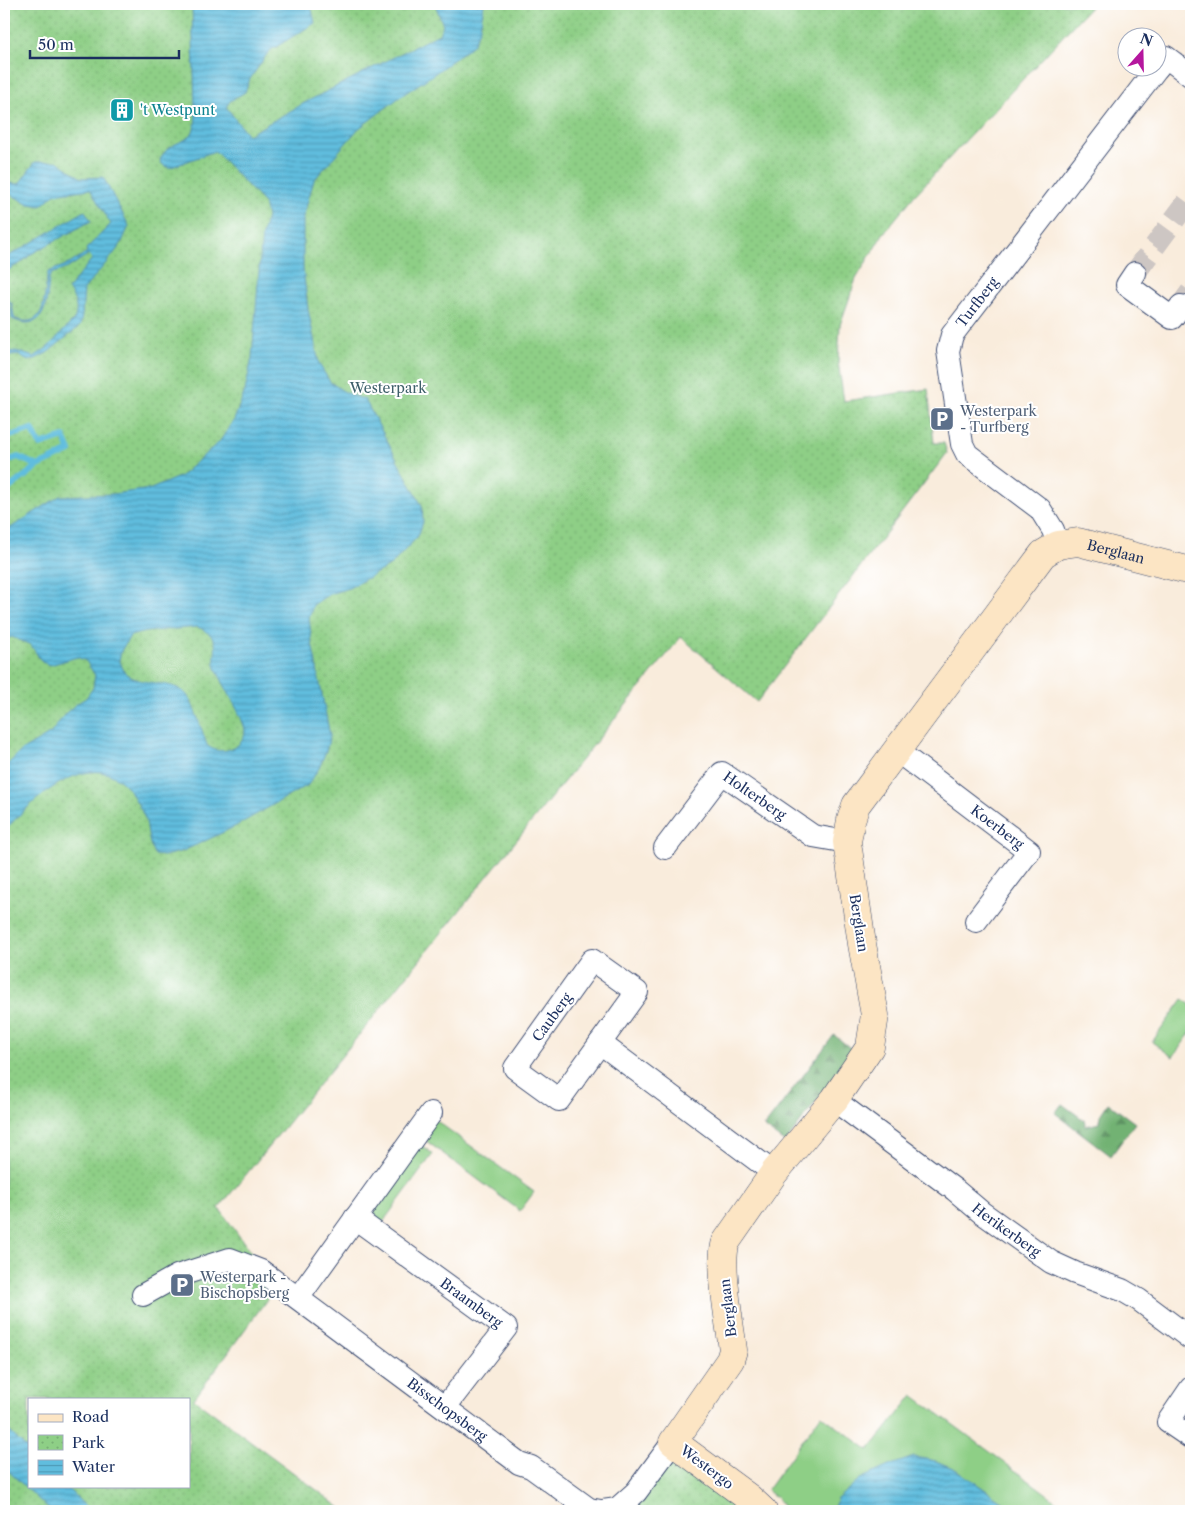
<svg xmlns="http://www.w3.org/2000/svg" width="1195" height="1515" font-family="'Libre Caslon Text',serif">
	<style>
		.green { fill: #8ecf86; stroke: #547f72 }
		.forest { fill: url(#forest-firs); stroke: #467068 }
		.park { fill: url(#park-dots); stroke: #547f72; fill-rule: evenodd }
		.water { fill: url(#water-rules); stroke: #3e769e; fill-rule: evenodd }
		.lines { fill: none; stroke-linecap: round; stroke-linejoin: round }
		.stream { stroke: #60bdde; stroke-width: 6 }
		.street-tunnel { stroke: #cdc6c3; stroke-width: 22; stroke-dasharray: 22 11; stroke-linecap: butt }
		.street-casing { stroke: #3c4b71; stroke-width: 24 }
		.secondary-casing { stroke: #3c4b71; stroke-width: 29 }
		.street { stroke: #fff; stroke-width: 22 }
		.secondary { stroke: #fce5c4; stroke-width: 28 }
		.labels { text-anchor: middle; stroke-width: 4; stroke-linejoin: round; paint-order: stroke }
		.culture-label { font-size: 14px; fill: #0d838f; stroke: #fff; text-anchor: start }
		.street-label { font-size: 14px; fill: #1b2f5e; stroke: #fff }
		.park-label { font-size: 14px; fill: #3e5f6a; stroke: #fff }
		.service-label { font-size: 14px; fill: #4e5e75; stroke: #fff; text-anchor: start }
	</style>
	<defs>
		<pattern id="forest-firs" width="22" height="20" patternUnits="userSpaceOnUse" patternTransform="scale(1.25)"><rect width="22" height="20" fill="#72b273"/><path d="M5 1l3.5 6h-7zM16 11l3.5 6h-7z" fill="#5d9162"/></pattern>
		<pattern id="park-dots" width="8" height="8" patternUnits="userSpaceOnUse" patternTransform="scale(1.25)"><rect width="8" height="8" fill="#8ecf86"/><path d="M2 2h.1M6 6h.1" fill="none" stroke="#7ab276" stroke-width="1.8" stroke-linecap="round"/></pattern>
		<pattern id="water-rules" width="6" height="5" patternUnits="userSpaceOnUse" patternTransform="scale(1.25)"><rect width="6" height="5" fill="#60bdde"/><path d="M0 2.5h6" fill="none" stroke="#4e9ab7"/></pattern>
	</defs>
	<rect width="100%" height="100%" fill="#fff"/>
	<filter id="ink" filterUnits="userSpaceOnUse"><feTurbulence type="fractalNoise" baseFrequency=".02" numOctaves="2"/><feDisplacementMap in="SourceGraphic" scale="10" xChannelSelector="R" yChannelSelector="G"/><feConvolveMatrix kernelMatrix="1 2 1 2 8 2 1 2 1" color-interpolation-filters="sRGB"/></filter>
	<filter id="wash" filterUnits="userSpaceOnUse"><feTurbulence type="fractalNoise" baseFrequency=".0096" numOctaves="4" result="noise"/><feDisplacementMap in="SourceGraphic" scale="20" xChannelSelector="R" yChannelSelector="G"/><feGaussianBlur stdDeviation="1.12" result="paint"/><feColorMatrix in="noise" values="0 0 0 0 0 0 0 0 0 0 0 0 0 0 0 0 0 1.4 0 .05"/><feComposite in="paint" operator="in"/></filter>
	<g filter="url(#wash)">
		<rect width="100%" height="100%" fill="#f9ecdc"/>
		<g class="green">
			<path d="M1183,999l8,6v27l-18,25 -21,-15z"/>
			<path d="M434,1119l100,73 -14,19 -99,-74z"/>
			<path d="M417,1142l16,12 -56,76 -12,-7z"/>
			<path d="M913,1395l157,116h-54l-61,-42 -118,30 -4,12h-48l-8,-13 -10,-8 54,-75 48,35z"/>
		</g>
		<g class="forest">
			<path d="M834,1035l20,16 -69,92 -21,-16z"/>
			<path d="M1108,1103l27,20 -24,33 -56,-43 7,-9 22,16 2,6 13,-3 1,-8z"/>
		</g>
		<g class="park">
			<path d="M4,4h1089l-179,192 -31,38 -27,45 -16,46 -2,37 6,39 84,-12 6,54h10l3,10 -6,8 -184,241 -76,-65 -462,571 57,79 -82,112 151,112h-341zM29,1399h160v87h-160z"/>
			<path d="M680,1465l9,2 60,44h-116l28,-39 7,-5z"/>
		</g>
		<g class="water">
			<path d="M192,4h124l-5,2 4,17 -46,28 -19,28 -5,13 -15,9 -4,6 22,28 58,-33 133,-68 4,-9 -8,-21h49l-4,24 -7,17 -39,29 -33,22 -43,33 -44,51 -11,37v52l5,40 11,55 11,18 13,9 22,9 57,106 1,16 -5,14 -27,29 -42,23 -20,6 -16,11 -4,13 3,25 18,93 -4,15 -7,17 -11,17 -74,42 -25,12 -26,12 -19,5 -9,-1c-7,-12 -6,-20 -9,-33 -2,-7 -6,-15 -10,-21 -34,-66 -100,-5 -132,30v-63l17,-17 30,-18 14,-19 11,-10 10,-6 7,-10 2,-13 -9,-14 -9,-4 -27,8 -8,-3 -11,-17 -19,-8 -8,2v-107l56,-36 53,-2 38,-5 30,-13 39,-35 14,-21 11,-29 7,-33 10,-124 5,-17 -3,-14 -49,-52 -46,17 -7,-4 -2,-4c11,-27 41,-8 35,-53zM197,627c6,2 12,5 16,11 6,10 -1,20 3,30 5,13 29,52 29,63 0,18 -27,26 -38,14 -4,-11 -14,-44 -21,-51 -15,-16 -49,-6 -62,-23 -2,-3 -3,-8 -5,-11l2,-9 9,-15c22,-7 44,-6 67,-9z"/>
			<path d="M57,161l24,17 22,-1 26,49 -8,18 -9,12 -28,33 -2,27 -2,10 -33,27 -12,6 -7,2 -10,-6 -14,2v-4l12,-2 18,6 13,-9 27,-28c5,-11 1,-22 -6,-31l24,-30 -3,-5 -21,14 -17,6 -2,4c-2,25 -3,56 -37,41l-1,-14 -3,-3h-4v-3c12,2 7,11 11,20 34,12 28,-27 33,-47l23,-9 16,-11 -1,-3 25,-25 -21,-35 -36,5 -13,12 -12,-2 -25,-13v-8l15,1 16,-22z"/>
			<path d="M85,211l6,10 -60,33 -10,9 -17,9v-13z"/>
			<path d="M4,1426l25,25v35h36l25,25h-39l-47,-44z"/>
			<path d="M914,1457l22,4 19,8 61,42h-183l4,-12 23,-20 31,-14z"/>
		</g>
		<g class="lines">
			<g class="stream">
				<path d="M4,438l28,-9 8,16 24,-8 6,14 -32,15 -34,26"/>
				<path d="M4,462l14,-5 20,9"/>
			</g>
		</g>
	</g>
	<g filter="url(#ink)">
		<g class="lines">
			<g class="street-tunnel">
				<path d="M1135,273l56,-76"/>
				<path d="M1181,306l10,-14"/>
			</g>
			<defs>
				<g id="street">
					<path d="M1158,67l8,-10 25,19"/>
					<path d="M1135,273l-8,12 45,33 9,-12"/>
					<path id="s1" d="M1058,545l-5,-15 -13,-21 -73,-55 -5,-10 -14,-93 4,-16 205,-267"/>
					<path id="s2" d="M897,751l132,100 -53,70"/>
					<path id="s3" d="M665,848l57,-75 91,63 34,6"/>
					<path d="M592,960l45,32 -78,108 -44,-32z"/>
					<path d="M600,1043l174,130"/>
					<path id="s4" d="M834,1100l121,90 26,22 70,50 24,11 47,17 17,10 52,39"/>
					<path id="s5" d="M355,1218l151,110 -61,79"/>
					<path id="s6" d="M143,1295l34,-19 53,-17 31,12 258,192 12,4 58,42 12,2"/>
					<path d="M298,1298l133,-185"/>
					<path d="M1191,1388l-23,34 22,15 1,-2"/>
					<path d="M603,1511l14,-2 19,-17 37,-50"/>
				</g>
				<g id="secondary">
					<path id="s7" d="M763,1511l-14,-13 -76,-56 57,-82 3,-10c-3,-25 -15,-87 -7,-108l48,-69 60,-73 36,-53 5,-32 -13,-71 -15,-102 4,-22 5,-15 187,-251 15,-9 20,-3 113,29"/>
				</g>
			</defs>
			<use href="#street" class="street-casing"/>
			<use href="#secondary" class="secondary-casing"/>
			<use href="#street" class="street"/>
			<use href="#secondary" class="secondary"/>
		</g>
	</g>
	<defs>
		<symbol id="building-square" viewBox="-11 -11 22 22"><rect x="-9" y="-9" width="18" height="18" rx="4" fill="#0f9aa8" stroke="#fff"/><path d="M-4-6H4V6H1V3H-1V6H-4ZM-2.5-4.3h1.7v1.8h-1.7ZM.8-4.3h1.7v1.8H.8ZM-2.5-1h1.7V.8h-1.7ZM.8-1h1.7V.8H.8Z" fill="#fff"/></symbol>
		<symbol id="parking-square" viewBox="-11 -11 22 22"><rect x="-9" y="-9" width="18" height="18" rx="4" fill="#5c6f8a" stroke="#fff"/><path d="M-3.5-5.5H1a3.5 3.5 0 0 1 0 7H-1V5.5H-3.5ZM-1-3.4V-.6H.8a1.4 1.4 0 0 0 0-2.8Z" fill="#fff"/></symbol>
	</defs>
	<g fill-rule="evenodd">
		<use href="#building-square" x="108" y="96" width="28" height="28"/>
		<use href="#parking-square" x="928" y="405" width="28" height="28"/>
		<use href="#parking-square" x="168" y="1271" width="28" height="28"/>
	</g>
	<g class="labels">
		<g class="culture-label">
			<text x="140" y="115">'t Westpunt</text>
		</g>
		<g class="street-label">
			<text dy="5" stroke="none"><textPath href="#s1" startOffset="295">Turfberg</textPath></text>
			<text dy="5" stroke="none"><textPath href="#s7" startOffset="1211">Berglaan</textPath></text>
			<text dy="5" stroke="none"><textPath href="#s3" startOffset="134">Holterberg</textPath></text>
			<text dy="5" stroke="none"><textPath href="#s2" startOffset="126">Koerberg</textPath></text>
			<text transform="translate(859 923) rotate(81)" y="5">Berglaan</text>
			<text transform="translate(552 1017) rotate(-54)" y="5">Cauberg</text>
			<text dy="5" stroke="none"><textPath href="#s4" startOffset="216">Herikerberg</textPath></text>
			<text dy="5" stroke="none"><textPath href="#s5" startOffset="144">Braamberg</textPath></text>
			<text transform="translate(728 1308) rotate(-97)" y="5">Berglaan</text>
			<text dy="5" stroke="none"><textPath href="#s6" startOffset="360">Bisschopsberg</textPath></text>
			<text transform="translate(707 1467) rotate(37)" y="5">Westergo</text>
		</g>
		<g class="park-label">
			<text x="388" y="393">Westerpark</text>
		</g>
		<g class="service-label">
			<text x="960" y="416">Westerpark<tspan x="960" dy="16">- Turfberg</tspan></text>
			<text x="200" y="1282">Westerpark -<tspan x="200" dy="16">Bischopsberg</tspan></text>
		</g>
	</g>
	<rect width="1195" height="1515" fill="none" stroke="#fff" stroke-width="20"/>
	<rect x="28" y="1398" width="162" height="90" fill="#ffffff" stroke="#a4acbf"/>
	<rect x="38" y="1414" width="25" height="8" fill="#fce5c4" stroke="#a4acbf"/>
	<text x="72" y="1422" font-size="15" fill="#1b2f5e">Road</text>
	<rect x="38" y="1435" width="25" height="15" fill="url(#park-dots)" stroke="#a4acbf"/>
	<text x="72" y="1448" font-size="15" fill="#1b2f5e">Park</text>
	<rect x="38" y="1460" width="25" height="15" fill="url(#water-rules)" stroke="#a4acbf"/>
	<text x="72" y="1472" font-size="15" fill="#1b2f5e">Water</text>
	<g transform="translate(1142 52) rotate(20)"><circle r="24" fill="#ffffff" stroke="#a4acbf"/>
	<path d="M0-4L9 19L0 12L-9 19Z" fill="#b5179e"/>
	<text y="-8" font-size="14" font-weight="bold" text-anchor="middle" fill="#1b2f5e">N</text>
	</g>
	<path d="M30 50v8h149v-8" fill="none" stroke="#1b2f5e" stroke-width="2.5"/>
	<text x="38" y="50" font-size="15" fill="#1b2f5e" stroke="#ffffff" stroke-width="4" paint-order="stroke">50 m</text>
</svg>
